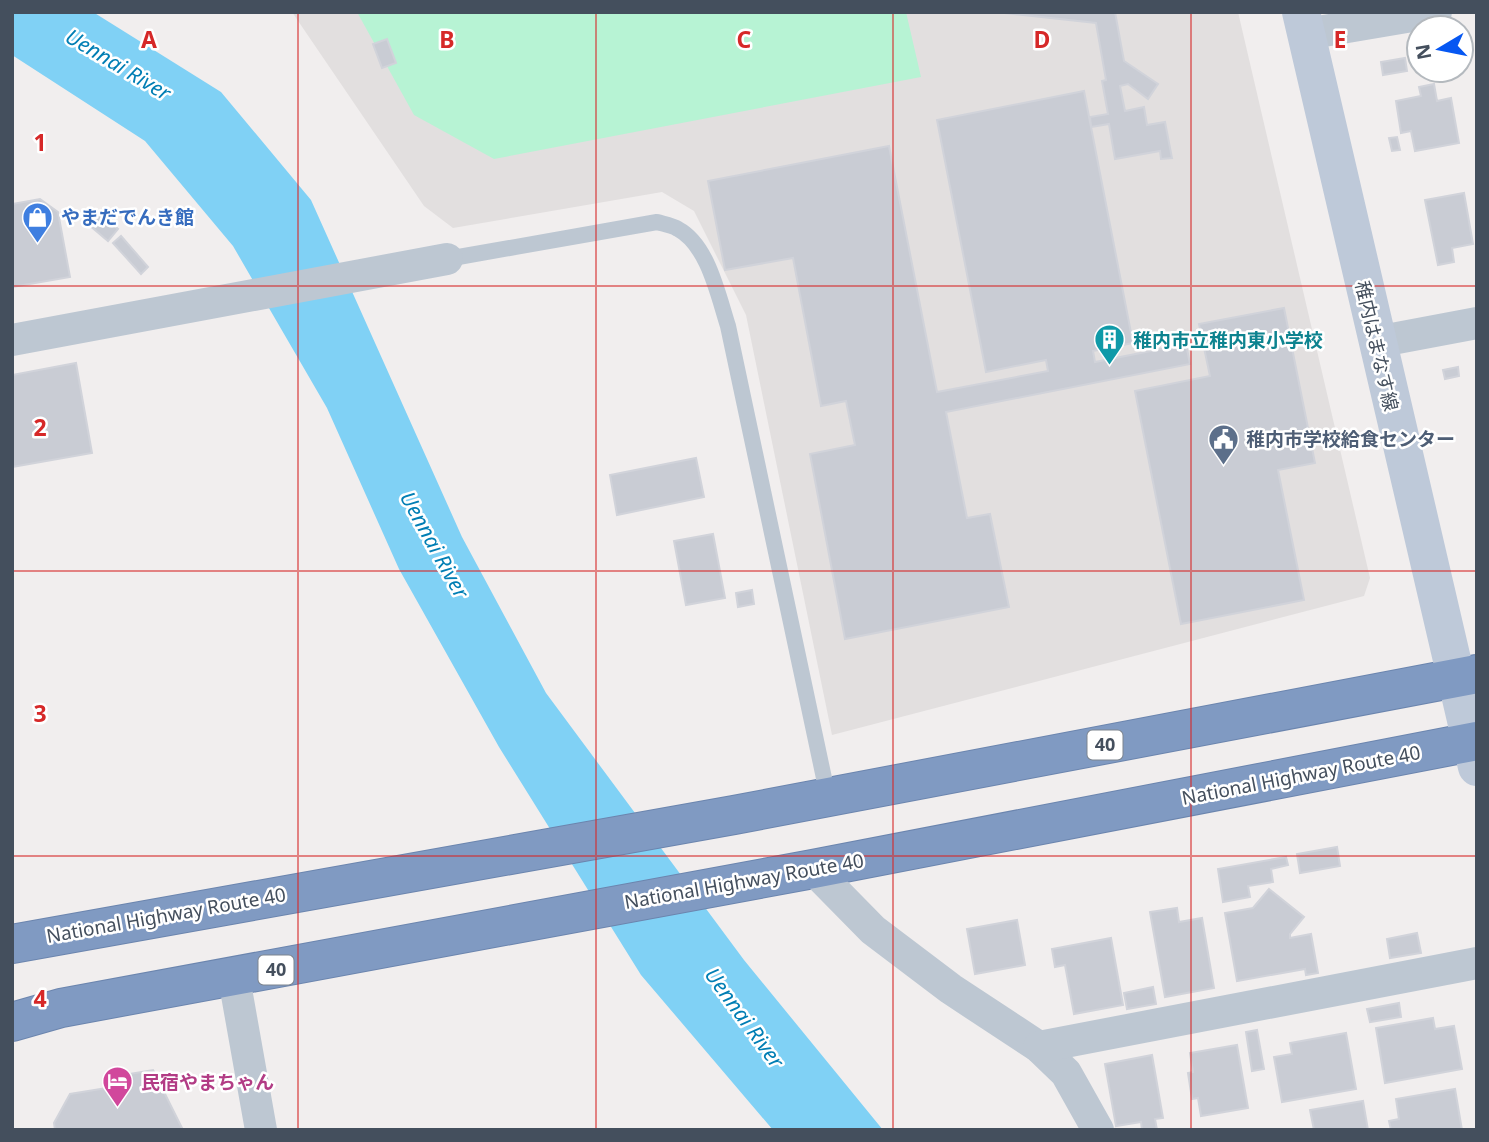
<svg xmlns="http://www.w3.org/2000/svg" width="1489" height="1142" font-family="'Noto Sans','Noto Sans JP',sans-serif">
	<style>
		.education { fill: #e2dfdf }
		.pitch { fill: #b7f3d4 }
		.water { fill: #80d1f5 }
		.building { fill: #c9ccd4; stroke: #d1d3da; stroke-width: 2 }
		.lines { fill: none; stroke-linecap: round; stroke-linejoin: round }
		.highway-casing { stroke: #6b85ae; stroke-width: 40 }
		.lane { stroke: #bdc7d2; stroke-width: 16 }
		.street { stroke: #bdc7d2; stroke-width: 32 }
		.secondary { stroke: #bec9d9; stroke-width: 38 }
		.highway { stroke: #809ac2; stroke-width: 38 }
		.grid { fill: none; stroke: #d62828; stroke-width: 2; stroke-opacity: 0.55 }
		.labels { text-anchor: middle; stroke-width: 5; stroke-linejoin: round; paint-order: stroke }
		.shield { fill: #fff; stroke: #7c848e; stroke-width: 2 }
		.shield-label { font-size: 18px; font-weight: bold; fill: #444f5d }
		.shop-label { font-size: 19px; font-weight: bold; fill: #366cbe; stroke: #fff; text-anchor: start }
		.culture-label { font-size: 19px; font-weight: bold; fill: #0d838f; stroke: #fff; text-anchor: start }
		.street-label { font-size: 19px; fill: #444f5d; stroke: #fff }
		.service-label { font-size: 19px; font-weight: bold; fill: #4e5e75; stroke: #fff; text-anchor: start }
		.hotel-label { font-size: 19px; font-weight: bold; fill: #b23c85; stroke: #fff; text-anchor: start }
		.water-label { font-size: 21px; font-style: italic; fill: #007eb4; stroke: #fff }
		.grid-label { font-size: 23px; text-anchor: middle; font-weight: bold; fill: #d62828; stroke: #fff; stroke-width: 5; stroke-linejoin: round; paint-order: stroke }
	</style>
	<rect width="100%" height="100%" fill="#f1eeee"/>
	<path class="education" d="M292,12h946l132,566 -6,18 -532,139 -86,-420 -52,-104 -32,-19 -209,36 -29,-22z"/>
	<path class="pitch" d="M357,12h549l15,65 -427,82 -80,-44z"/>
	<path class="water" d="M12,12h81l128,80 90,108 151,337 84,156 198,267 139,170h-110l-132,-155 -142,-228 -100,-178 -72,-161 -94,-162 -88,-105 -133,-86z"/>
	<g class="building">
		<path d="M996,12h119l9,49 34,23 -10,15 -20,-15 -8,2 5,25 19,-4 3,18 18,-3 7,36 -11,1 -1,-8 -45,8 -6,-35 -18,3 -1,-10 18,-3 -6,-33 4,-1 -10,-57z"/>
		<path d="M387,39l9,24 -14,5 -9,-24z"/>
		<path d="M1405,58l2,13 -24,4 -2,-13z"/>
		<path d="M1434,84l3,17 14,-3 8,45 -44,8 -4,-20 -10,2 -5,-32 25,-5 -2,-9z"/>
		<path d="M1084,91l49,252 -40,8 2,11 91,-18 4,20 -244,48 21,106 23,-4 19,93 -164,32 -35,-185 45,-9 -9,-44 -25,5 -28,-148 -68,12 -17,-89 181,-35 48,246 111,-21 -2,-11 -60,12 -49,-252z"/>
		<path d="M1397,137l3,13 -8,1 -3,-13z"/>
		<path d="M1464,193l9,51 -21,4 2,14 -16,3 -13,-65z"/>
		<path d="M40,199l18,13 12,65 -58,10v-83z"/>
		<path d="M97,212l21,17 -10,12 -20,-17z"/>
		<path d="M121,236l27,31 -7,7 -28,-31z"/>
		<path d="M1284,308l31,155 -37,7 26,130 -123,24 -46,-233 75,-15 -11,-52z"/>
		<path d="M76,363l16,90 -80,14v-92z"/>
		<path d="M1458,367l1,9 -14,3 -2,-9z"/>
		<path d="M696,458l8,39 -87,18 -7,-40z"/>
		<path d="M713,534l12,64 -39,7 -12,-64z"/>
		<path d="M752,590l2,14 -16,3 -2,-14z"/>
		<path d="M1337,847l3,19 -40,7 -3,-19z"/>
		<path d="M1286,857l2,8 -17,4 2,13 -25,4 2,11 -27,5 -5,-33z"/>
		<path d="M1269,889l35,28 -14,17v4l21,-4 7,39 -12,2 -1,-6 -68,12 -12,-68 28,-5z"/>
		<path d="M1177,908l2,14 23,-4 12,70 -49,9 -15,-85z"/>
		<path d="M1017,920l8,45 -50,9 -8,-45z"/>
		<path d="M1417,933l4,20 -31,5 -3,-19z"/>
		<path d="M1111,938l12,67 -49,9 -9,-49 -10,2 -3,-18z"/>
		<path d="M1153,987l3,17 -29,5 -3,-16z"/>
		<path d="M1399,1003l2,14 -31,5 -3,-13z"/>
		<path d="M1433,1018l2,11 19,-3 8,43 -77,14 -9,-55z"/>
		<path d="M1257,1030l7,39 -12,2 -6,-39z"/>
		<path d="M1346,1033l10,56 -74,13 -8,-45 18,-3 -2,-11z"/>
		<path d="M1237,1045l11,63 -47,8 -3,-18 -6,1 -4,-26 5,-1 -3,-19z"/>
		<path d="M1152,1055l11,63 -8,1 2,11h-15l-1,-8 -25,4 -11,-62z"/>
		<path d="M153,1070l30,60h-128l-1,-7 16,-29 43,-7 -2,-10z"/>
		<path d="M1455,1089l7,41h-71l-2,-9 10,-2 -3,-20z"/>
		<path d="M1363,1101l5,29h-54l-4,-20z"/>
	</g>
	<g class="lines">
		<defs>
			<g id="highway">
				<path d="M12,944l722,-129 743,-141"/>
				<path d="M12,1022l49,-14 752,-139 664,-128"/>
			</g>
		</defs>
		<use href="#highway" class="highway-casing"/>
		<path class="lane" d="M447,259l210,-37c7,2 15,3 21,7 30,16 40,66 50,97l100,471"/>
		<g class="street">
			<path d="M1306,34l130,-22"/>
			<path d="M12,340l435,-81"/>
			<path d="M1376,342l101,-19"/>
			<path d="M813,869l60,61 78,59 88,58 27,26 32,57"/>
			<path d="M234,978l27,152"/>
			<path d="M1039,1047l438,-84"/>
		</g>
		<path class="secondary" d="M1301,12l176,755"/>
		<use href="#highway" class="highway"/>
	</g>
	<path class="grid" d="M298,12v1118M596,12v1118M893,12v1118M1191,12v1118M12,286h1465M12,571h1465M12,856h1465"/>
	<defs>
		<symbol id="shop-pin" viewBox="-11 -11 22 30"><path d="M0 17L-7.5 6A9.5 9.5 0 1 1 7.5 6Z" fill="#3f7fe0" stroke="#fff"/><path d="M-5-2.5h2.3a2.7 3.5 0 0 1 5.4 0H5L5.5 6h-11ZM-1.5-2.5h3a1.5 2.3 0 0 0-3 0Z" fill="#fff"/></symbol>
		<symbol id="building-pin" viewBox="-11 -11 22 30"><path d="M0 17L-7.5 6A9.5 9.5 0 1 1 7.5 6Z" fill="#0f9aa8" stroke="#fff"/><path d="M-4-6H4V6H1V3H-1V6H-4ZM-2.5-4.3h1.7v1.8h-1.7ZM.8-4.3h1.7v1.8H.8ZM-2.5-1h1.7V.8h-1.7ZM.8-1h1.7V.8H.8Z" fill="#fff"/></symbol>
		<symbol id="civic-pin" viewBox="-11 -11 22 30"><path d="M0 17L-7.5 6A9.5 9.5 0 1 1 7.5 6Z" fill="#5c6f8a" stroke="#fff"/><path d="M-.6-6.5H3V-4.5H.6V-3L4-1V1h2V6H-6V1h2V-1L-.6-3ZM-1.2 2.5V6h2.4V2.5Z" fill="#fff"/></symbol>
		<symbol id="hotel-pin" viewBox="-11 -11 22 30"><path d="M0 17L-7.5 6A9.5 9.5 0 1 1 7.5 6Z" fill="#d1479c" stroke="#fff"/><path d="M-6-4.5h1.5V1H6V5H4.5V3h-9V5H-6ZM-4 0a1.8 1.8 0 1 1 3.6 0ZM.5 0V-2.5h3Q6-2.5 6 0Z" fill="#fff"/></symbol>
	</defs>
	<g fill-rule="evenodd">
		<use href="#shop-pin" x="20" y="200" width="35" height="47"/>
		<use href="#building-pin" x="1092" y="322" width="35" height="47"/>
		<use href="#civic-pin" x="1206" y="422" width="35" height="47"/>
		<use href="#hotel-pin" x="100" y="1064" width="35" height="47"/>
	</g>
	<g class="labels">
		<g class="shield">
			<rect x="1087.5" y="730.5" width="35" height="29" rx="5"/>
			<rect x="258.5" y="955.5" width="35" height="29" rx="5"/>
		</g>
		<g class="shield-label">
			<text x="1105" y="751">40</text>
			<text x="276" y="976">40</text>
		</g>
		<g class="shop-label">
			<text x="61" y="224">やまだでんき館</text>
		</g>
		<g class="culture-label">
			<text x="1133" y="347">稚内市立稚内東小学校</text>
		</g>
		<g class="street-label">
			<text transform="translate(1377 346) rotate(77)" y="7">稚内はまなす線</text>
			<text transform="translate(1301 775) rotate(-11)" y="7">National Highway Route 40</text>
			<text transform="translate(744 881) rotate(-10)" y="7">National Highway Route 40</text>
			<text transform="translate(166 915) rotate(-10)" y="7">National Highway Route 40</text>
		</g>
		<g class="service-label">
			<text x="1246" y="446">稚内市学校給食センター</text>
		</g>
		<g class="hotel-label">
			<text x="141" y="1089">民宿やまちゃん</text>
		</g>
		<g class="water-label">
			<text transform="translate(118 65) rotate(31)" y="7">Uennai River</text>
			<text transform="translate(434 545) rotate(61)" y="7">Uennai River</text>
			<text transform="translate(744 1018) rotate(54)" y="7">Uennai River</text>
		</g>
	</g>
	<g class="grid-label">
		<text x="149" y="48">A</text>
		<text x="447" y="48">B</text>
		<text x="744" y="48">C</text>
		<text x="1042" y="48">D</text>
		<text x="1340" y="48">E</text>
		<text x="40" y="151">1</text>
		<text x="40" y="436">2</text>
		<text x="40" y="722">3</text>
		<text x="40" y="1007">4</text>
	</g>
	<rect width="1489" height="1142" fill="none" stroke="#444f5d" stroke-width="28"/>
	<g transform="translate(1440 49) rotate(260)"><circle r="33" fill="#ffffff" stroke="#b4b9be" stroke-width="2"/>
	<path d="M0-5L12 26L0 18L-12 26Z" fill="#0657f2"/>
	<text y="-10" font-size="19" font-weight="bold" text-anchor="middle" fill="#444f5d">N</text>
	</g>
</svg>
